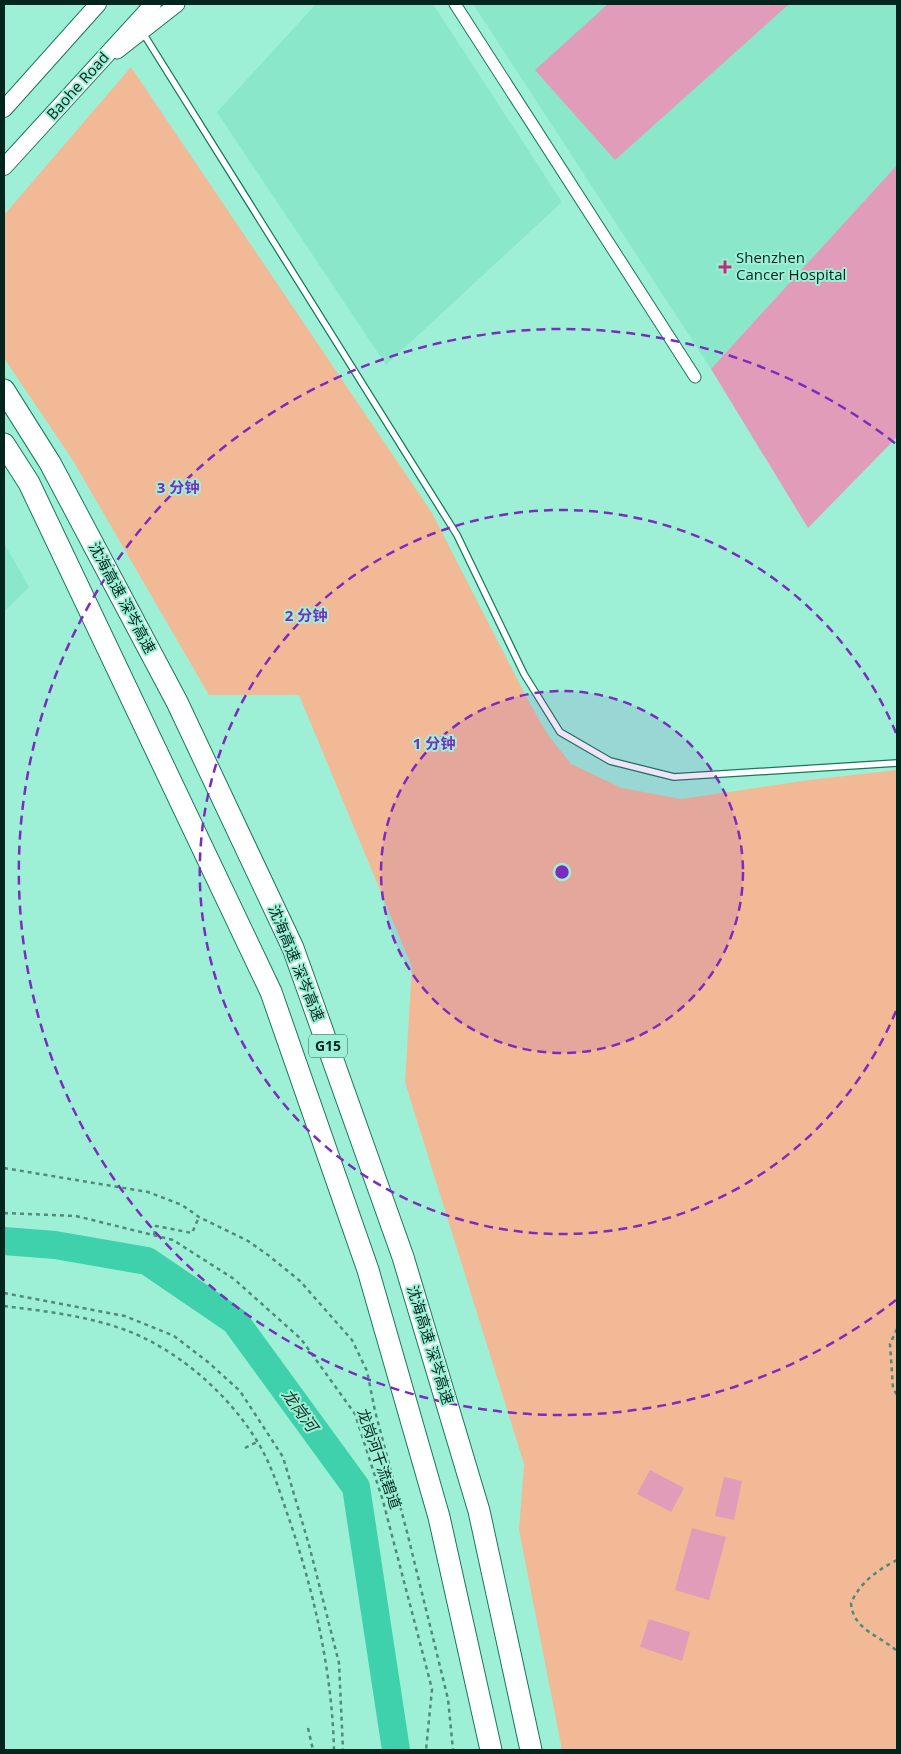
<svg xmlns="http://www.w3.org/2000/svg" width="901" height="1754" font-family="'Open Sans','Noto Sans SC',sans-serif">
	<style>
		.built { fill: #8ae7ca }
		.green { fill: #f2b997 }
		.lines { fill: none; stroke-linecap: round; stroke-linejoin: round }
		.river { stroke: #3ed1ac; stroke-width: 28 }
		.building { fill: #e09cb9 }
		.service-casing { stroke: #1b755f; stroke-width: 8 }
		.minor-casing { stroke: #1b755f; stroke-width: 13 }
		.tertiary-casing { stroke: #1b755f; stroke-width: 17 }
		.secondary-casing { stroke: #1b755f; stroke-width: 18 }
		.motorway-casing { stroke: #1b755f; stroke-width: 23 }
		.path { stroke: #508b7a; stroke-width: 2.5; stroke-dasharray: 4 4; stroke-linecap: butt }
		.service { stroke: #fff; stroke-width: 5.5 }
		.minor { stroke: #fff; stroke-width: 11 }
		.tertiary { stroke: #fff; stroke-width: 15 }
		.secondary { stroke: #fff; stroke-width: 16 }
		.motorway { stroke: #fff; stroke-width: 21 }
		.ring { fill: none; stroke: #7b2cbf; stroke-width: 2.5; stroke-dasharray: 9 6 }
		.poi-dot { fill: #b63279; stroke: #9df0d6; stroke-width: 2 }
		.labels { text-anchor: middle; stroke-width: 4; stroke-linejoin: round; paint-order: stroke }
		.shield { fill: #9df0d6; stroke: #306354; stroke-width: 1 }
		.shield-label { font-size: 14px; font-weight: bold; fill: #02261d }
		.street-label { font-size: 15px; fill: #02261d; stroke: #9df0d6 }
		.poi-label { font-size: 15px; fill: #02261d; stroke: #9df0d6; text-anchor: start }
		.water-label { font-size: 16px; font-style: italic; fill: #133128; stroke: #9df0d6 }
		.centre { fill: #7b2cbf; stroke: #9df0d6; stroke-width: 2.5 }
		.ring-label { font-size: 15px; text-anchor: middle; font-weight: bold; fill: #7b2cbf; stroke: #9df0d6; stroke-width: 4; stroke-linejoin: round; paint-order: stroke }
	</style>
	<rect width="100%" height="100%" fill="#9df0d6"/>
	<g class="built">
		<path d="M316,4h117l129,198 -176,163 -169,-253z"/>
		<path d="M473,4h424v161l-186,204z"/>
		<path d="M4,543l25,44 -25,25z"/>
	</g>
	<path class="green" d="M131,67l301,446 96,187 20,35 23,29 51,24 59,11 128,-19 88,-10v980h-335l-43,-220 5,-66 -119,-382 7,-115 -113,-272h-90l-137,-236 -68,-101v-143z"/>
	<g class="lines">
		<path class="river" d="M4,1241l51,4 92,16 88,60 121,166 40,263"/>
	</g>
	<g class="building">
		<path d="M608,4h181l-174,156 -80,-90z"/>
		<path d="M897,165v272l-89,91 -97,-159z"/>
		<path d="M650,1470l34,18 -13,24 -34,-18z"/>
		<path d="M724,1477l18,4 -8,39 -19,-4z"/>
		<path d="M692,1528l34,9 -17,63 -34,-10z"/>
		<path d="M649,1619l41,13 -8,29 -42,-14z"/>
	</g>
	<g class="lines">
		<defs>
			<path id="service" d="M143,33l314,502 67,139 36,58 50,29 64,16 223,-14"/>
			<path id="minor" d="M455,4l240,373"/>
			<path id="tertiary" d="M117,51l60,-47"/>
			<g id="secondary">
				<path d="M4,109l94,-105"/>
				<path d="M4,167l149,-163"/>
			</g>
			<g id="motorway">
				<path d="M4,390l46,73 127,239 116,246 110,309 76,254 52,239"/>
				<path d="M4,444l25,39 242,509 97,278 71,247 52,233"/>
			</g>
		</defs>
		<use href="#service" class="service-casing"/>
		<use href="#minor" class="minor-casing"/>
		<use href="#tertiary" class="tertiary-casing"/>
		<use href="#secondary" class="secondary-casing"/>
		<use href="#motorway" class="motorway-casing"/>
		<g class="path">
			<path d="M4,1168l144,24 34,13 17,12 49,24 20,14 32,26 52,59 15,31 8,40 32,121 41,167 5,51"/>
			<path d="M4,1213l72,3 97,24 61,39 67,60 54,75 28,87 49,188 -6,61"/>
			<path d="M154,1235l2,-9 36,7 7,-16"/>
			<path d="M4,1293l121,23 49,20 34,26 32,29 43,66 26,88 30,118 4,87"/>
			<path d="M4,1306c48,6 103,12 146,35 42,22 82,59 107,100 13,21 21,45 29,69 27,77 46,159 48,240"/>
			<path d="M897,1329l-7,15 3,44 4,7"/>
			<path d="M245,1448l12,-6"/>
			<path d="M897,1560c-19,10 -36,21 -46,43 2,27 28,32 46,48"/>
			<path d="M308,1728l5,22"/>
		</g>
		<use href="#service" class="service"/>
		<use href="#minor" class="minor"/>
		<use href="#tertiary" class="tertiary"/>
		<use href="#secondary" class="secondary"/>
		<use href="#motorway" class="motorway"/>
	</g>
	<circle cx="562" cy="872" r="181" fill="#7b2cbf" fill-opacity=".12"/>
	<g class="ring">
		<circle cx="562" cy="872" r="181"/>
		<path d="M896 1011A362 362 0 1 1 896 733"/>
		<path d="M896 1300A543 543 0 1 1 896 444"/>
	</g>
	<path class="poi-dot" d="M722.5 259.5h5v5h5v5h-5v5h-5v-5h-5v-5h5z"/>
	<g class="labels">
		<rect class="shield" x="309" y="1034.5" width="38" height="23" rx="4"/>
		<g class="shield-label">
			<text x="328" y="1051">G15</text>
		</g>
		<g class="street-label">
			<text transform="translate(78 86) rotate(-48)" y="5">Baohe Road</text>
			<text transform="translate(122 598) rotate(62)" y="5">沈海高速 深岑高速</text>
			<text transform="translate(296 963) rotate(68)" y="5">沈海高速 深岑高速</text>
			<text transform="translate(430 1345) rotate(73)" y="5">沈海高速 深岑高速</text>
			<text transform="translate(379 1459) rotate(71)" y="5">龙岗河干流碧道</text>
		</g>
		<g class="poi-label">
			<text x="736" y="263">Shenzhen<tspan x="736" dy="17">Cancer Hospital</tspan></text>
		</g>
		<g class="water-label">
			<text transform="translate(300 1410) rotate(54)" y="6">龙岗河</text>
		</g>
	</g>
	<circle cx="562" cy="872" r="8" class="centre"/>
	<g class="ring-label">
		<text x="178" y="493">3 分钟</text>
		<text x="306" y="621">2 分钟</text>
		<text x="434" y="749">1 分钟</text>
	</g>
	<rect width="901" height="1754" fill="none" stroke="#02261d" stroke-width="10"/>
</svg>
